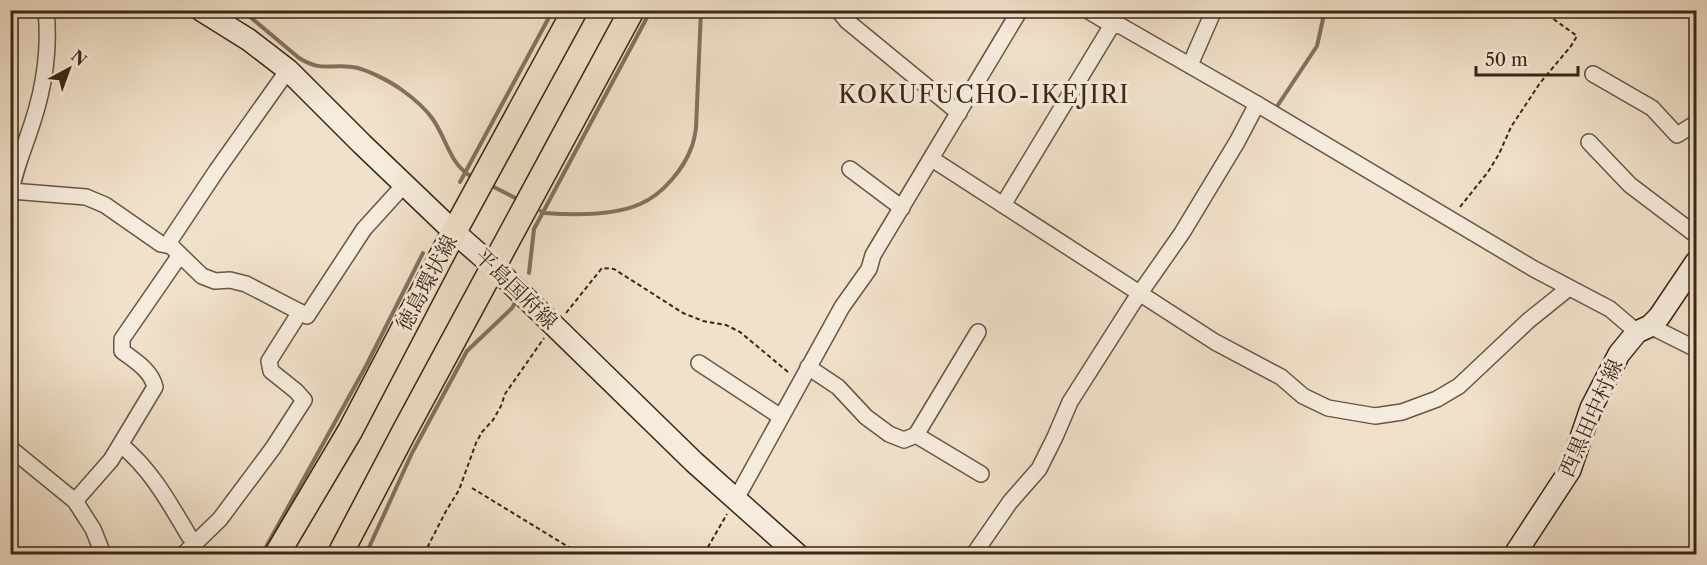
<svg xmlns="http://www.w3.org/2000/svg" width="1707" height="565" font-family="'Libre Caslon Text','Noto Serif JP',serif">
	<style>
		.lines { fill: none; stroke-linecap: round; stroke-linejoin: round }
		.stream { stroke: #83715d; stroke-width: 4 }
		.street-casing { stroke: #685643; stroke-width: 18 }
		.secondary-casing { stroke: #3a2716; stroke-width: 24 }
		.primary-casing { stroke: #3a2716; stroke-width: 27 }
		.path { stroke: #3a2716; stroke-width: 2; stroke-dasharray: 4.5 3; stroke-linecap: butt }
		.street { stroke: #f6ecdd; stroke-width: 15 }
		.secondary { stroke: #f6ecdd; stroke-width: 21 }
		.primary { stroke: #f1e1ca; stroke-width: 24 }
		.labels { text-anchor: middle; stroke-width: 6; stroke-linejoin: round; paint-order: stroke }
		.street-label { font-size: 21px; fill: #3a2716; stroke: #f6ecdd }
		.quarter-label { font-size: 24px; letter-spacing: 1.5px; fill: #3a2716; stroke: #f6ecdd }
	</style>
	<rect width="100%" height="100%" fill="#f1e1ca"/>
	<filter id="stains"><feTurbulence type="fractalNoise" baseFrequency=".00333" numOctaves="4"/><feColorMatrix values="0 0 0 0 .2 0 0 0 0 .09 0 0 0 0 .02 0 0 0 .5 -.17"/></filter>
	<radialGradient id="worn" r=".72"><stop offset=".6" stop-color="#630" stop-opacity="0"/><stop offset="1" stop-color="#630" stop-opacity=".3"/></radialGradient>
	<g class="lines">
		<g class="stream">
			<path d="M242,10l57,48c23,14 29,6 53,9 13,1 39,15 50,23 11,8 22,17 30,28 14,19 17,44 37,57"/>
			<path d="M1276,108l41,-62 8,-36"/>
			<path d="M460,182l93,-172"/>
			<path d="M490,185l31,16"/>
			<path d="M541,211l3,2c28,2 70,3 96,-9 22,-9 44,-35 52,-58 2,-5 3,-12 4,-18l5,-118"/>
			<path d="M529,273l5,-44 117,-219"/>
			<path d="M260,554l6,-7 100,-181 57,-113"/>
			<path d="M366,554l46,-101 55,-102 45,-43 3,-5"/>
		</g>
		<defs>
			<g id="street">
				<path d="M838,10l9,11 112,92"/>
				<path d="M1087,10l25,15 9,1 136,78 277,165 76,40 27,23"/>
				<path d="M1190,65l24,-55"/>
				<path d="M1593,74l59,34 25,27 19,-12"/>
				<path d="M1589,142l41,43 66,50"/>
				<path d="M932,159l283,183 66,35 22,19 25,12 47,8 27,-4 35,-13 22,-13 69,-65 41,-33"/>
				<path d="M850,169l52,39"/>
				<path d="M11,191l75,6 19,8 56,39 10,2"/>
				<path d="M10,199c3,-26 14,-50 22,-75 12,-36 18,-75 14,-114"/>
				<path d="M1003,205l109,-180"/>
				<path d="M300,312l7,4 57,-87 40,-44"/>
				<path d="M1650,326l46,23"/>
				<path d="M699,363l82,54"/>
				<path d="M808,367l30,20 28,30 23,17 15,6 12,-5 62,-103"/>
				<path d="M916,435l65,39"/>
				<path d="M121,445c30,24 49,59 68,91l6,6"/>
				<path d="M10,448l65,53 18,28 10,25"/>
				<path d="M736,499l106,-192 27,-38 4,-14 147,-245"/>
				<path d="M75,501l36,-41 44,-73c-4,-17 -20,-26 -33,-36v-12l58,-84"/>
				<path d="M184,554l36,-35 53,-71 31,-48 -8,-9 -25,-20 -2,-10 31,-49 -54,-28 -16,-4 -15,1 -13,-5 -31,-30v-7l46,-69 71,-100"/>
				<path d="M974,554l36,-52 29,-33 16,-32 15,-35 63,-99 49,-70 55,-91 20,-38"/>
			</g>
			<g id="secondary">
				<path d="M201,10l48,30 39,30 74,74 92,88 40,35 200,195 103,92"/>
				<path d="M1515,554l55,-84 21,-62 28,-54 18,-22 13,-6 9,-9 37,-55"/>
			</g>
			<g id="primary">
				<path d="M277,554l73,-123 104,-199 121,-222"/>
				<path d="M340,554l64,-122 228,-422"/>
			</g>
		</defs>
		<use href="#street" class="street-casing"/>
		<use href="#secondary" class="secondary-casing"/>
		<use href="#primary" class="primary-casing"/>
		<g class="path">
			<path d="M1460,207l28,-35 11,-18 12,-27 29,-44 31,-37 6,-10 -36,-26"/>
			<path d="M566,313l36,-45 12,1 69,44 20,8 23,4 14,7 48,40"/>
			<path d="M472,488l108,66"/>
			<path d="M1538,550l7,4"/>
			<path d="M424,554l22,-43 13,-21 17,-47 6,-11 11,-12 8,-14 4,-12 39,-56"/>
			<path d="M704,554l23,-40"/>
		</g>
		<use href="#street" class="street"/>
		<use href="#secondary" class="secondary"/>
		<use href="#primary" class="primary"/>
	</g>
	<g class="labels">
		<g class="street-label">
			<text transform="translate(427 283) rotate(-62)" y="7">徳島環状線</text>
			<text transform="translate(516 289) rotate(44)" y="7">平島国府線</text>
			<text transform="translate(1591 418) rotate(-66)" y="7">西黒田中村線</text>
		</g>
		<g class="quarter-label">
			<text x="984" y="103">KOKUFUCHO-IKEJIRI</text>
		</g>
	</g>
	<rect width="1707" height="565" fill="none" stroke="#f1e1ca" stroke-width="36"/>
	<rect x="12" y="12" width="1683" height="541" fill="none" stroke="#3a2716" stroke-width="3"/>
	<rect x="18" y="18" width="1671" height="529" fill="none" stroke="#3a2716" stroke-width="1.5"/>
	<g transform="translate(69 69) rotate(41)" stroke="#f6ecdd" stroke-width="4.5" paint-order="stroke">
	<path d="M0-4.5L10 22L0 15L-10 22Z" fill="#3a2716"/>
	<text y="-9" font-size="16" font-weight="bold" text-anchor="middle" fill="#3a2716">N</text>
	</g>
	<path d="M1476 66v9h102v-9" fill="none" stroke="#3a2716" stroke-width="3"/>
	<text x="1485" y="66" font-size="18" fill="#3a2716" stroke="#f6ecdd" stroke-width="4.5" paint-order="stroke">50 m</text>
	<rect width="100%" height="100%" filter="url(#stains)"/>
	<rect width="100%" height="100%" fill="url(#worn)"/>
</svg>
